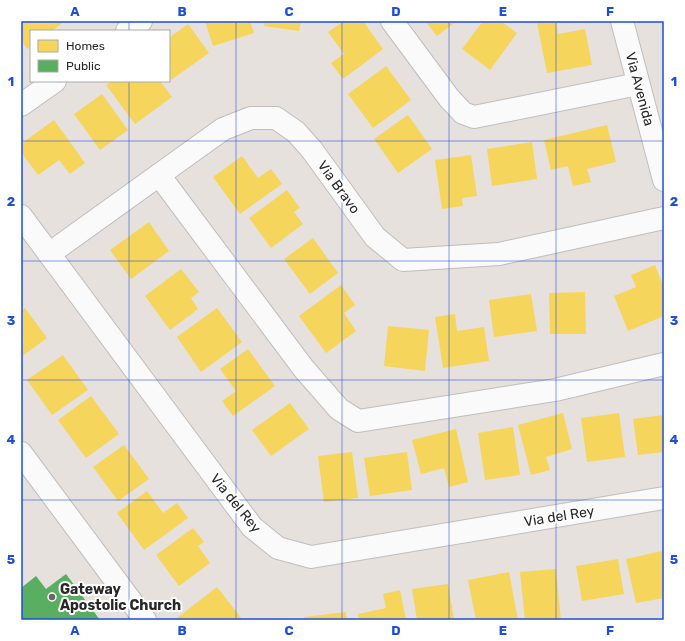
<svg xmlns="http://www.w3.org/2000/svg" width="685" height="641" font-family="Rubik,sans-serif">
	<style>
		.homes { fill: #f6d55c }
		.public { fill: #5aae61 }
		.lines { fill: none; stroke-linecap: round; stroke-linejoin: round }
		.minor-casing { stroke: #bfbdbe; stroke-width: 24 }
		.minor { stroke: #fbfafa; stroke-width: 22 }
		.grid { fill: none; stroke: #1d4ed8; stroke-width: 1; stroke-opacity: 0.55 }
		.poi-dot { fill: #6a6866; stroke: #fff; stroke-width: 1.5 }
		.labels { text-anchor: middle; stroke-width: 4; stroke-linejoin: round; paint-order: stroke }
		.street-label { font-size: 14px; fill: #272727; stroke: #fff }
		.poi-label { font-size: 14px; font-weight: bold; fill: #272727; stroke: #fff; text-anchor: start }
		.neatline { fill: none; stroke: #1d4ed8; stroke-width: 1.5 }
		.grid-label { font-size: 13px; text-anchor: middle; font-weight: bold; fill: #1d4ed8 }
	</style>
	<rect width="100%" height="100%" fill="#e6e1dc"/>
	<g class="homes">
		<path d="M21,21h44l-13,10h-21v15l-4,3 -6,-9z"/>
		<path d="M205,21h45l4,12 -41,13z"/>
		<path d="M265,21h36l-2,10 -35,-5z"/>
		<path d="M344,21h19l20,28 -40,30 -12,-16 13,-9 -16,-22z"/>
		<path d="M425,21h32l-20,15z"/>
		<path d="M483,21h18l16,12 -27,37 -28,-21z"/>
		<path d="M549,21h7l2,13 27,-5 7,36 -45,8 -10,-50z"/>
		<path d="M188,24l21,29 -38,27 -2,-2v-40z"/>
		<path d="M386,66l25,34 -38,28 -25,-34z"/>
		<path d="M112,81h48l12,16 -37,27 -29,-39z"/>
		<path d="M102,94l26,36 -28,20 -26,-36z"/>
		<path d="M408,115l24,34 -34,24 -24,-34z"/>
		<path d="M54,120l31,43 -15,11 -11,-14 -21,15 -17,-23v-8z"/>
		<path d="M607,125l9,37 -29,7 4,13 -18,4 -5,-20 -17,4 -7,-30z"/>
		<path d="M532,142l5,37 -45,7 -5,-37z"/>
		<path d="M471,155l6,41 -15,2 1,8 -21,3 -7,-49z"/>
		<path d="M242,156l16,22 13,-9 11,15 -42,30 -27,-37z"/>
		<path d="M287,190l13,18 -6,4 9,12 -32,24 -22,-30z"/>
		<path d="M149,222l20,29 -38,28 -21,-29z"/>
		<path d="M313,238l25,35 -28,21 -26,-35z"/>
		<path d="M655,265l9,23v28l-36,15 -14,-35 22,-9 -5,-12z"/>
		<path d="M181,269l18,23 -8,6 7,11 -28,21 -25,-34z"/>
		<path d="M341,285l14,20 -11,8 12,18 -30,22 -27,-37z"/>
		<path d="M585,292l1,42h-36l-1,-41z"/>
		<path d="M531,294l6,37 -43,6 -5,-37z"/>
		<path d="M25,308l22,30 -26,19v-46z"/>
		<path d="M217,308l25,34 -41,30 -24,-35z"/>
		<path d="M455,314l2,17 27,-4 5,34 -46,7 -8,-51z"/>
		<path d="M388,326l41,4 -4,41 -41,-5z"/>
		<path d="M248,349l27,37 -42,30 -11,-15 14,-10 -16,-22z"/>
		<path d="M63,355l25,35 -36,25 -25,-35z"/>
		<path d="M91,396l28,38 -33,24 -28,-38z"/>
		<path d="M290,403l19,26 -38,27 -19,-26z"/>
		<path d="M563,413l9,36 -26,8 4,13 -19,5 -13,-50z"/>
		<path d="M619,413l6,44 -38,5 -6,-44z"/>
		<path d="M664,415v37l-26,3 -5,-36z"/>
		<path d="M513,427l7,48 -35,5 -7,-47z"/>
		<path d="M456,429l12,53 -19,5 -5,-19 -23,6 -9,-34z"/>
		<path d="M124,445l25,34 -31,22 -25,-34z"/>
		<path d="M352,452l6,46 -34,4 -6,-46z"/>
		<path d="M407,452l5,38 -42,6 -6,-38z"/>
		<path d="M147,491l16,22 14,-10 11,15 -44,32 -27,-37z"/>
		<path d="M193,528l11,14 -6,4 12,17 -31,23 -23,-31z"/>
		<path d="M662,551l2,11v36l-28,5 -10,-44z"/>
		<path d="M618,559l6,35 -42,7 -6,-35z"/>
		<path d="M556,569l5,51h-36l-5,-48z"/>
		<path d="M509,572l9,48h-42l-8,-40z"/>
		<path d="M448,584l6,36h-37l-5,-31z"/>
		<path d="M217,587l25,32 -1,1h-62l-2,-2z"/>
		<path d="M400,590l6,30h-47l-1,-6 28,-6 -3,-14z"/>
		<path d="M346,612l1,8h-42l-1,-3z"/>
	</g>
	<path class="public" d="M66,574l34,46h-79v-12l1,-1 -1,-1v-18l15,-12 10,13z"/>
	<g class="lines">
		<defs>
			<g id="minor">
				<path d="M392,21l57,77 14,15 11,4 164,-33"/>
				<path d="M622,21l42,159"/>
				<path d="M127,31l14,-10"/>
				<path d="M21,105l34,-24"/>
				<path d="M159,175l145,194 35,40 19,12 197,-31 109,-26"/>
				<path d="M21,216l231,311 26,21 33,9 353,-59"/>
				<path d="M49,254l174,-125 28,-11h25l20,14 16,18 63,87 28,23 96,-6 165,-36"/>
				<path d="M21,453l124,167"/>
			</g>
		</defs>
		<use href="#minor" class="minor-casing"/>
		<use href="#minor" class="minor"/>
	</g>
	<path class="grid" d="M129,21v10M236,21v599M342,21v599M449,21v599M556,21v599M129,81v539M21,141h643M21,261h643M21,380h643M21,500h643"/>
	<circle class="poi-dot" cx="52" cy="597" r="4"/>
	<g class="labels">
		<g class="street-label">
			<text transform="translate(640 89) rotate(75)" y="5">Via Avenida</text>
			<text transform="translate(339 187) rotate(54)" y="5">Via Bravo</text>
			<text transform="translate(236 503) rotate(51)" y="5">Via del Rey</text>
			<text transform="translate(559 516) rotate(-9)" y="5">Via del Rey</text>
		</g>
		<g class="poi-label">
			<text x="60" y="594">Gateway<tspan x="60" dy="16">Apostolic Church</tspan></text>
		</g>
	</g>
	<rect width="685" height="641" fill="none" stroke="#ffffff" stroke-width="44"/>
	<rect x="30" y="30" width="140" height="52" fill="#ffffff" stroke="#a9a9a9"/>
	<rect x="38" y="40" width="20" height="12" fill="#f6d55c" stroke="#a9a9a9"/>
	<text x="66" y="50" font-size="12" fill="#272727">Homes</text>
	<rect x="38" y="60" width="20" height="12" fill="#5aae61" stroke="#a9a9a9"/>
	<text x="66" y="70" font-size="12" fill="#272727">Public</text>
	<rect x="22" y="22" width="641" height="597" class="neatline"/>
	<g class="grid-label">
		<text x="75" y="16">A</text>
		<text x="182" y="16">B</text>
		<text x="289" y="16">C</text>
		<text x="396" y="16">D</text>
		<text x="503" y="16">E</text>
		<text x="610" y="16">F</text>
		<text x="11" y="86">1</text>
		<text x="674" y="86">1</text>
		<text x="11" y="206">2</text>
		<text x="674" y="206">2</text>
		<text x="11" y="325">3</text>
		<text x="674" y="325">3</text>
		<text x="11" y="444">4</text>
		<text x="674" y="444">4</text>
		<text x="11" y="564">5</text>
		<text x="674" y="564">5</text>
		<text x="75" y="635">A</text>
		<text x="182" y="635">B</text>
		<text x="289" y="635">C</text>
		<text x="396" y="635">D</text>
		<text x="503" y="635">E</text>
		<text x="610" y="635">F</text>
	</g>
</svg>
